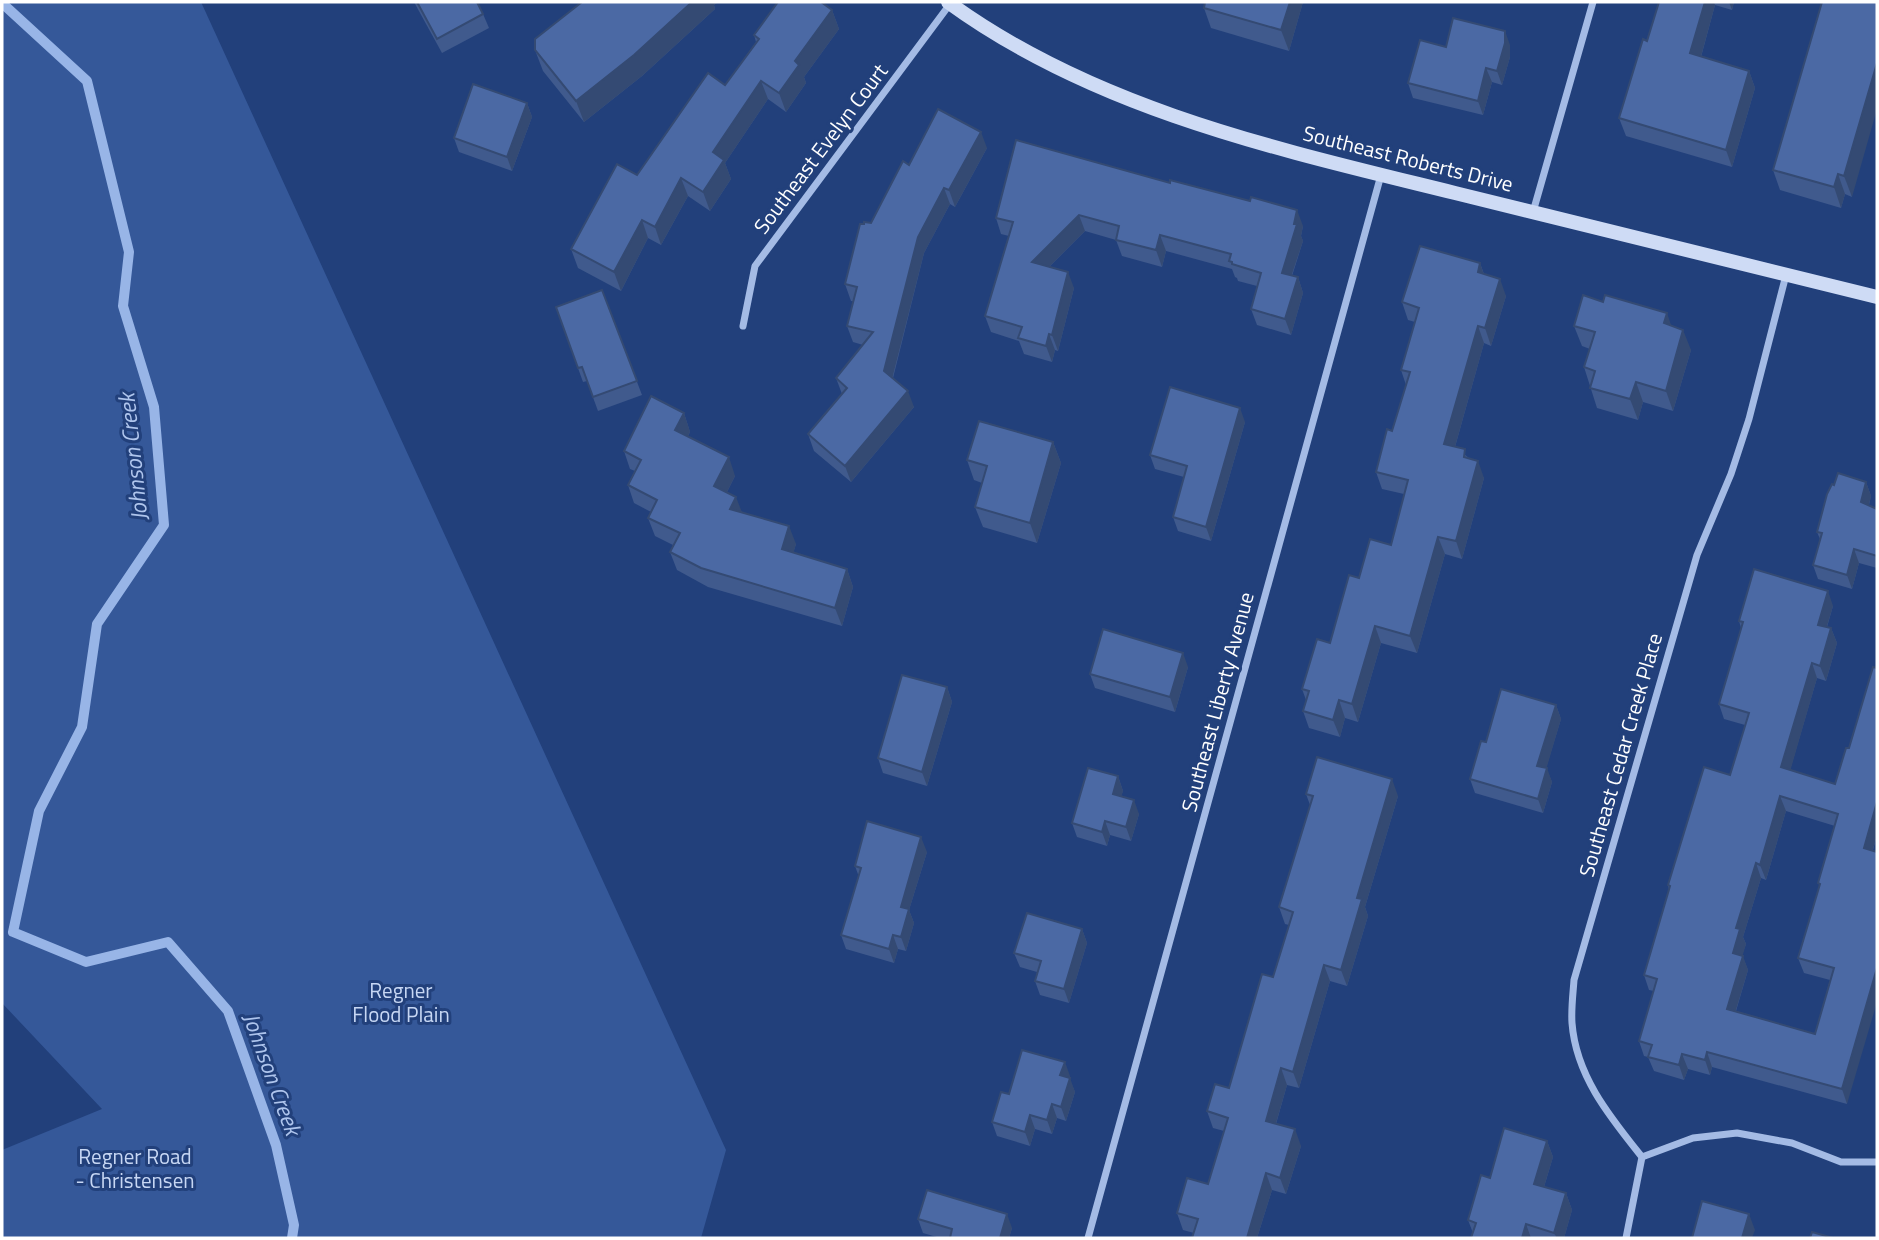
<svg xmlns="http://www.w3.org/2000/svg" width="1879" height="1240" font-family="'Titillium Web',sans-serif">
	<style>
		.green { fill: #355899 }
		.lines { fill: none; stroke-linecap: round; stroke-linejoin: round }
		.stream { stroke: #98b5e7; stroke-width: 10 }
		.street { stroke: #a4bbe5; stroke-width: 7 }
		.secondary { stroke: #cedbf5; stroke-width: 14 }
		.wall { fill: #405a8d; fill-rule: evenodd }
		.shaded-wall { fill: #344a73 }
		.building { fill: #4b69a4; stroke: #344a73; stroke-width: 2; fill-rule: evenodd }
		.labels { text-anchor: middle; stroke-width: 6; stroke-linejoin: round; paint-order: stroke }
		.street-label { font-size: 21px; fill: #fff; stroke: #22407b }
		.park-label { font-size: 21px; fill: #c7d7f4; stroke: #22407b }
		.water-label { font-size: 23px; font-style: italic; fill: #afc5ed; stroke: #22407b }
	</style>
	<rect width="100%" height="100%" fill="#22407b"/>
	<path class="green" d="M2,2h199l525,1148 -25,88h-699v-88l100,-41 -100,-106z"/>
	<g class="lines">
		<path class="stream" d="M2,3l85,78 42,171 -6,54 31,101 10,118 -67,99 -15,103 -43,84 -26,121 73,30 82,-20 60,69 48,134 18,80 -2,13"/>
		<g class="street">
			<path d="M1533,212l60,-210"/>
			<path d="M743,326l12,-60 195,-262"/>
			<path d="M1642,1157l51,-19 44,-5 55,10 49,19h36"/>
			<path d="M1088,1238l293,-1063"/>
			<path d="M1626,1238l16,-81c-32,-40 -66,-81 -70,-134 -1,-14 1,-29 2,-43l123,-425 34,-81 18,-55 37,-144"/>
		</g>
		<path class="secondary" d="M948,2c148,108 333,148 507,191 141,35 282,69 422,104"/>
	</g>
	<g class="wall">
		<path d="M414,2h63l6,12 6,14 -47,25z"/>
		<path d="M582,2h136l-4,3 1,4 -73,67 -58,46 -41,-51 -8,-21z"/>
		<path d="M1303,2l-14,49 -78,-23 -7,-20z"/>
		<path d="M1659,2h75l-2,8 -17,-5 -14,52 48,14 6,17 -23,79 -106,-31 -7,-18 28,-77z"/>
		<path d="M1822,2l30,195 -7,-3 -4,14 -61,-18 -7,-20z"/>
		<path d="M832,10l7,19 -35,48 2,6 -20,29 -18,-13 -43,64 6,16 -21,32 -22,-15 -27,49 -13,-7 -27,53 -43,-23 -7,-19 66,-74 88,-90 31,-43 -2,-7z"/>
		<path d="M1510,45v12l-8,28 -10,-3 -9,33 -70,-17 -5,-15 38,-36z"/>
		<path d="M527,103l5,14 -20,54 -53,-19 -5,-14z"/>
		<path d="M1016,140l287,86 -2,10 2,5 -11,35 6,1 5,16 -12,42 -34,-10 -6,-16 6,-23 -19,-5 -1,-3 -2,-1 -3,-8 -66,-18 -4,16 -40,-11 -6,-16 -31,-9 -36,36 25,21 -16,63 -3,-1 -3,12 -28,-8 -5,-13 -28,-9 -6,-16 24,-80 -8,-2 -5,-16z"/>
		<path d="M987,148l-32,59 -5,-3 -26,49 -31,125 21,29 -63,75 -37,-31 -6,-17 34,-40 -6,-16 27,-33 -10,-3 -6,-16 6,-25h-2l-6,-17 26,-61 38,-58z"/>
		<path d="M1480,263l4,11 22,22 -15,50 -7,-3 -29,104 14,11 15,20 -22,81 -17,-5 -28,99 -36,-10 -23,79 -13,-4 -5,19 -31,-9 -6,-17 3,-11 -4,-11 28,-46 29,-65 32,-33 13,-51 -22,-5 -6,-17 16,-41 14,-46 -5,-15 14,-48 -7,-2 -6,-18z"/>
		<path d="M602,290l40,105 -44,16 -11,-30 -4,1 -27,-75z"/>
		<path d="M1574,326h97l20,24 -18,61 -30,-9 -5,18 -41,-12 -13,-41 6,-18 -8,-3z"/>
		<path d="M684,413l6,19 -2,4 47,40 -8,16 15,20 54,32 -3,9 54,16 6,18 -11,39 -134,-39 -31,-17 -7,-18 3,-7 -18,-9 -7,-18 3,-6 -17,-9 -6,-18 7,-14 -5,-2 -6,-18z"/>
		<path d="M1245,422l-34,119 -33,-10 -5,-14 11,-40 -29,-8 -5,-14z"/>
		<path d="M1053,442l8,21 -24,80 -54,-16 -8,-20 7,-24 -8,-3 -7,-20z"/>
		<path d="M1866,482l5,14 -2,9 8,4v59l-18,-5 -7,26 -34,-10 -5,-14 7,-26 -3,-7 17,-47z"/>
		<path d="M1833,606l-6,21 4,1 6,15 -11,38 -9,-3 -27,92 87,65 -4,15 -26,254 -135,-37 -2,8 -22,-6 -4,11 -30,-9 -6,-14 -4,-1 -5,-15 15,-50 -5,-1 -5,-15 25,-85 -1,-5 62,-110 15,-50 -21,-6 -5,-15 22,-76 -2,-7zM1786,811l49,15 -17,57 2,3 -22,72 6,15 26,7 -15,54 -79,-23 12,-41 -6,-15 4,-11 -3,-7 18,-59 5,2z"/>
		<path d="M1188,667l-13,45 -80,-24 -5,-14z"/>
		<path d="M947,687l5,15 -25,84 -44,-13 -5,-15z"/>
		<path d="M1556,705l5,14 -15,49 6,14 -9,31 -68,-20 -5,-14z"/>
		<path d="M1118,776l5,15 -2,5 18,18 -8,27 -21,-6 -3,11 -30,-9 -5,-14z"/>
		<path d="M1306,794l92,2 -33,111 3,9 -21,70 -17,-5 -31,107 -12,-3 -11,39 25,22 -15,48 -14,-4 -15,48h-65l2,-5 -11,-3 -6,-17 31,-29 16,-53 -11,-3 -6,-17 22,-23 44,-111 16,-52 -4,-1 -6,-17 31,-102z"/>
		<path d="M927,852l-18,58 5,13 -8,28 -8,-2 -4,14 -48,-14 -5,-14 18,-58 -4,-11z"/>
		<path d="M1082,929l5,14 -18,60 -29,-8 -5,-14 2,-9 -17,-5 -6,-14z"/>
		<path d="M1070,1076l-1,2 6,14 -9,29 -9,-3 -5,16 -17,-5 -5,17 -33,-10 -5,-14 17,-28z"/>
		<path d="M1547,1141l6,16 -9,30 22,6 6,17 -8,28h-93l2,-5 -5,-13 22,-42z"/>
		<path d="M918,1219l94,9 -3,10h-69l-17,-5z"/>
	</g>
	<g class="shaded-wall">
		<path d="M692,2h26l-4,3 1,4 -73,67 -58,46 -8,-21z"/>
		<path d="M1290,2h13l-14,49 -8,-21z"/>
		<path d="M1705,2h9l1,3 -18,66 -7,-18z"/>
		<path d="M1729,2h5l-2,8z"/>
		<path d="M832,10l7,19 -35,48 2,6 -20,29 -7,-19 16,-32z"/>
		<path d="M1505,31l5,14v12l-8,28 -5,-14z"/>
		<path d="M1877,63v46l-25,88 -8,-21z"/>
		<path d="M1486,68l6,14 -9,33 -5,-14z"/>
		<path d="M1749,71l6,17 -23,79 -6,-17z"/>
		<path d="M761,81l7,18 -43,64 6,16 -21,32 -7,-19 10,-40z"/>
		<path d="M527,103l5,14 -20,54 -5,-14z"/>
		<path d="M981,132l6,16 -32,59 -6,-17z"/>
		<path d="M1838,174l7,20 -4,14 -7,-21z"/>
		<path d="M681,178l7,18 -27,49 -6,-18z"/>
		<path d="M944,188l6,16 -26,49 -34,134 -6,-16 34,-134z"/>
		<path d="M1297,210l6,16 -2,10 2,5 -16,48 -5,-16z"/>
		<path d="M1079,215l6,16 -47,47 -6,-16z"/>
		<path d="M642,220l6,18 -27,53 -7,-19z"/>
		<path d="M1160,235l6,16 -4,16 -6,-17z"/>
		<path d="M1480,263l6,18 -8,-9z"/>
		<path d="M1068,272l6,16 -16,63 -6,-16z"/>
		<path d="M1298,277l5,16 -12,42 -6,-16z"/>
		<path d="M1500,279l6,17 -15,50 -6,-18z"/>
		<path d="M1667,313l7,21 -10,-11z"/>
		<path d="M1478,326l6,17 -33,118 -7,-17z"/>
		<path d="M1683,330l8,20 -18,61 -7,-20z"/>
		<path d="M1049,334l6,16 -3,12 -6,-16z"/>
		<path d="M1636,382l7,20 -5,18 -8,-21z"/>
		<path d="M908,391l6,16 -63,75 -6,-16z"/>
		<path d="M1240,408l5,14 -34,119 -5,-14z"/>
		<path d="M684,413l6,19 -8,16 -7,-18z"/>
		<path d="M1053,442l8,21 -24,80 -7,-20z"/>
		<path d="M729,457l6,19 -14,28 -7,-18z"/>
		<path d="M1478,461l6,17 -22,81 -6,-18z"/>
		<path d="M1866,482l5,14 -5,20 -5,-14z"/>
		<path d="M736,497l7,18 -13,-6z"/>
		<path d="M789,526l7,18 -7,24 -7,-19z"/>
		<path d="M1438,537l7,17 -28,99 -7,-17z"/>
		<path d="M1854,549l5,14 -7,26 -5,-14z"/>
		<path d="M847,569l6,18 -11,39 -7,-18z"/>
		<path d="M1828,591l5,15 -10,33 -5,-14z"/>
		<path d="M1375,626l6,17 -23,79 -6,-18z"/>
		<path d="M1831,628l6,15 -11,38 -6,-15z"/>
		<path d="M1183,653l5,14 -13,45 -5,-15z"/>
		<path d="M1812,663l5,15 -30,104 -6,-15z"/>
		<path d="M947,687l5,15 -25,84 -5,-14z"/>
		<path d="M1339,700l6,18 -5,19 -7,-17z"/>
		<path d="M1556,705l5,14 -18,61 -6,-14z"/>
		<path d="M1547,768l5,14 -9,31 -5,-14z"/>
		<path d="M1118,776l5,15 -5,17 -5,-14z"/>
		<path d="M1392,779l6,17 -33,111 3,9 -21,70 -6,-16 16,-72z"/>
		<path d="M1780,796l6,15 -20,69 -6,-15z"/>
		<path d="M1134,800l5,14 -8,27 -5,-14z"/>
		<path d="M1877,802v33l-8,28 -5,-15z"/>
		<path d="M1105,821l5,14 -3,11 -5,-14z"/>
		<path d="M921,837l6,15 -18,58 5,13 -8,28 -5,-14v-30z"/>
		<path d="M1756,863l5,15 -18,59 3,7 -7,24 -6,-15 3,-25z"/>
		<path d="M1082,929l5,14 -18,60 -5,-14z"/>
		<path d="M893,935l5,14 -4,14 -5,-14z"/>
		<path d="M1743,956l5,14 -16,53 -5,-14z"/>
		<path d="M1324,965l6,16 -31,107 -6,-16z"/>
		<path d="M1877,968v34l-30,102 -5,-15z"/>
		<path d="M1707,1052l5,15 -2,8 -5,-15z"/>
		<path d="M1682,1054l6,15 -4,11 -5,-15z"/>
		<path d="M1065,1062l5,14 -5,13 -5,-14z"/>
		<path d="M1281,1068l6,17 -15,52 -6,-16z"/>
		<path d="M1070,1078l5,14 -9,29 -5,-14z"/>
		<path d="M1052,1104l5,14 -5,16 -5,-14z"/>
		<path d="M1030,1115l5,14 -5,17 -5,-14z"/>
		<path d="M1295,1129l6,17 -15,48 -6,-16z"/>
		<path d="M1547,1141l6,16 -13,43 -6,-16z"/>
		<path d="M1266,1173l6,17 -15,48h-10z"/>
		<path d="M1566,1193l6,17 -8,28h-7l-3,-5z"/>
		<path d="M1007,1214l5,14 -3,10h-9z"/>
		<path d="M1749,1214l6,16 -3,8h-10z"/>
		<path d="M1526,1224l5,14h-9z"/>
	</g>
	<g class="building">
		<path d="M417,2h60l6,12 -46,25z"/>
		<path d="M582,2h110l-58,53 -58,46 -41,-51v-11z"/>
		<path d="M778,2h43l11,8 -37,51 4,4 -20,28 -18,-12 -48,71 11,8 -21,32 -22,-14 -26,49 -13,-7 -28,52 -43,-23 46,-85 20,11 71,-102 17,12 34,-46 -5,-4z"/>
		<path d="M1205,2h85l-9,28 -77,-22z"/>
		<path d="M1659,2h46l-15,51 59,18 -23,79 -107,-32 24,-79 4,2z"/>
		<path d="M1822,2h55v61l-33,113 -6,-2 -4,13 -61,-17z"/>
		<path d="M1453,18l52,13v12l-8,28 -11,-3 -8,33 -70,-18 12,-43 26,7z"/>
		<path d="M473,84l54,19 -20,54 -53,-19z"/>
		<path d="M938,109l43,23 -32,58 -5,-2 -26,49 -34,134 24,20 -63,75 -37,-32 39,-46 -11,-10 37,-46 -26,-6 10,-39 -12,-3 15,-60h4v-2l7,1 32,-62 6,4z"/>
		<path d="M1016,140l154,43v-3l80,21 1,-4 46,13 -3,14h3l-15,49 16,4 -13,42 -34,-10 10,-36 -29,-9v-2l-3,-1 2,-7 -71,-19 -4,15 -40,-10 3,-14 -40,-11 -47,47 36,10 -16,63 -3,-1 -3,12 -28,-8 4,-11 -37,-11 28,-94 -17,-4z"/>
		<path d="M1420,246l60,17 -2,9 22,7 -15,49 -7,-2 -34,118 21,5 -1,8 14,4 -22,80 -18,-4 -28,99 -35,-10 -23,78 -13,-4 -6,20 -30,-9 6,-20 -7,-2 15,-50 13,4 19,-68 10,3 11,-39 21,6 17,-65 -32,-8 11,-43 5,2 18,-59 -9,-2 18,-62 -17,-6z"/>
		<path d="M602,290l35,91 -44,16 -11,-30 -4,1 -22,-61z"/>
		<path d="M1583,295l20,7 2,-7 62,18 -3,10 19,7 -17,61 -30,-9 -6,17 -40,-11 5,-17 -11,-4 11,-35 -21,-6z"/>
		<path d="M1170,387l70,21 -34,119 -33,-10 14,-51 -37,-11z"/>
		<path d="M651,396l33,17 -9,17 54,27 -15,29 22,11 -6,12 59,17 -7,23 65,20 -12,39 -134,-40 -31,-16 10,-19 -32,-15 9,-18 -29,-15 13,-25 -17,-9z"/>
		<path d="M979,421l74,21 -23,81 -55,-16 12,-41 -20,-6z"/>
		<path d="M1838,473l28,9 -5,20 16,7v47l-23,-7 -7,26 -34,-10 9,-32 -5,-1 10,-38 5,-10 2,1z"/>
		<path d="M1754,569l74,22 -10,34 13,3 -11,38 -8,-3 -31,104 54,17 11,-36h3l24,-81 4,1v134l-13,46 13,4v116l-35,121 -135,-37 -2,8 -23,-6 -3,11 -31,-8 4,-12 -13,-4 18,-62 -13,-4 26,-89 -2,-1 36,-118 26,8 19,-62 -30,-9 24,-82 -4,-1zM1780,796l58,18 -20,69 2,1 -22,74 36,10 -19,66 -88,-25 16,-53 -10,-3 7,-24 -4,-1 20,-65 4,2z"/>
		<path d="M1103,629l80,24 -13,44 -80,-23z"/>
		<path d="M902,675l45,12 -25,85 -44,-14z"/>
		<path d="M1501,689l55,16 -19,61 10,2 -9,31 -68,-20 11,-38 5,1z"/>
		<path d="M1317,757l75,22 -35,119 5,1 -21,71 -17,-5 -31,107 -12,-4 -15,53 29,8 -15,49 -14,-5 -19,65h-55l6,-19 -21,-6 10,-35 21,6 20,-66 -21,-7 8,-27 14,4 33,-114 11,3 20,-65 -14,-5 34,-111 -7,-2z"/>
		<path d="M1088,768l30,8 -5,18 21,6 -8,27 -21,-6 -3,11 -30,-9z"/>
		<path d="M867,821l54,16 -20,70 8,2 -8,28 -8,-2 -4,14 -48,-14 20,-67 -6,-2z"/>
		<path d="M1027,913l55,16 -18,60 -29,-8 6,-20 -27,-8z"/>
		<path d="M1022,1050l43,12 -5,13 10,3 -9,29 -9,-3 -5,16 -17,-5 -5,17 -33,-10 9,-30 8,2z"/>
		<path d="M1504,1128l43,13 -13,43 32,9 -12,40 -28,-9 -4,14h-51l5,-15 -8,-3 13,-45 9,3z"/>
		<path d="M927,1190l80,24 -7,24h-50l2,-9 -34,-10z"/>
		<path d="M1702,1201l47,13 -7,24h-50z"/>
		<path d="M1812,1232l21,6h-23z"/>
	</g>
	<g class="labels">
		<g class="street-label">
			<text transform="translate(821 149) rotate(-53)" y="7">Southeast Evelyn Court</text>
			<text transform="translate(1408 159) rotate(14)" y="7">Southeast Roberts Drive</text>
			<text transform="translate(1218 702) rotate(-75)" y="7">Southeast Liberty Avenue</text>
			<text transform="translate(1621 755) rotate(-74)" y="7">Southeast Cedar Creek Place</text>
		</g>
		<g class="park-label">
			<text x="401" y="998">Regner<tspan x="401" dy="24">Flood Plain</tspan></text>
			<text x="135" y="1164">Regner Road<tspan x="135" dy="24">- Christensen</tspan></text>
		</g>
		<g class="water-label">
			<text transform="translate(133 457) rotate(-96)" y="8">Johnson Creek</text>
			<text transform="translate(272 1074) rotate(70)" y="8">Johnson Creek</text>
		</g>
	</g>
	<rect width="1879" height="1240" fill="none" stroke="#ffffff" stroke-width="7"/>
</svg>
